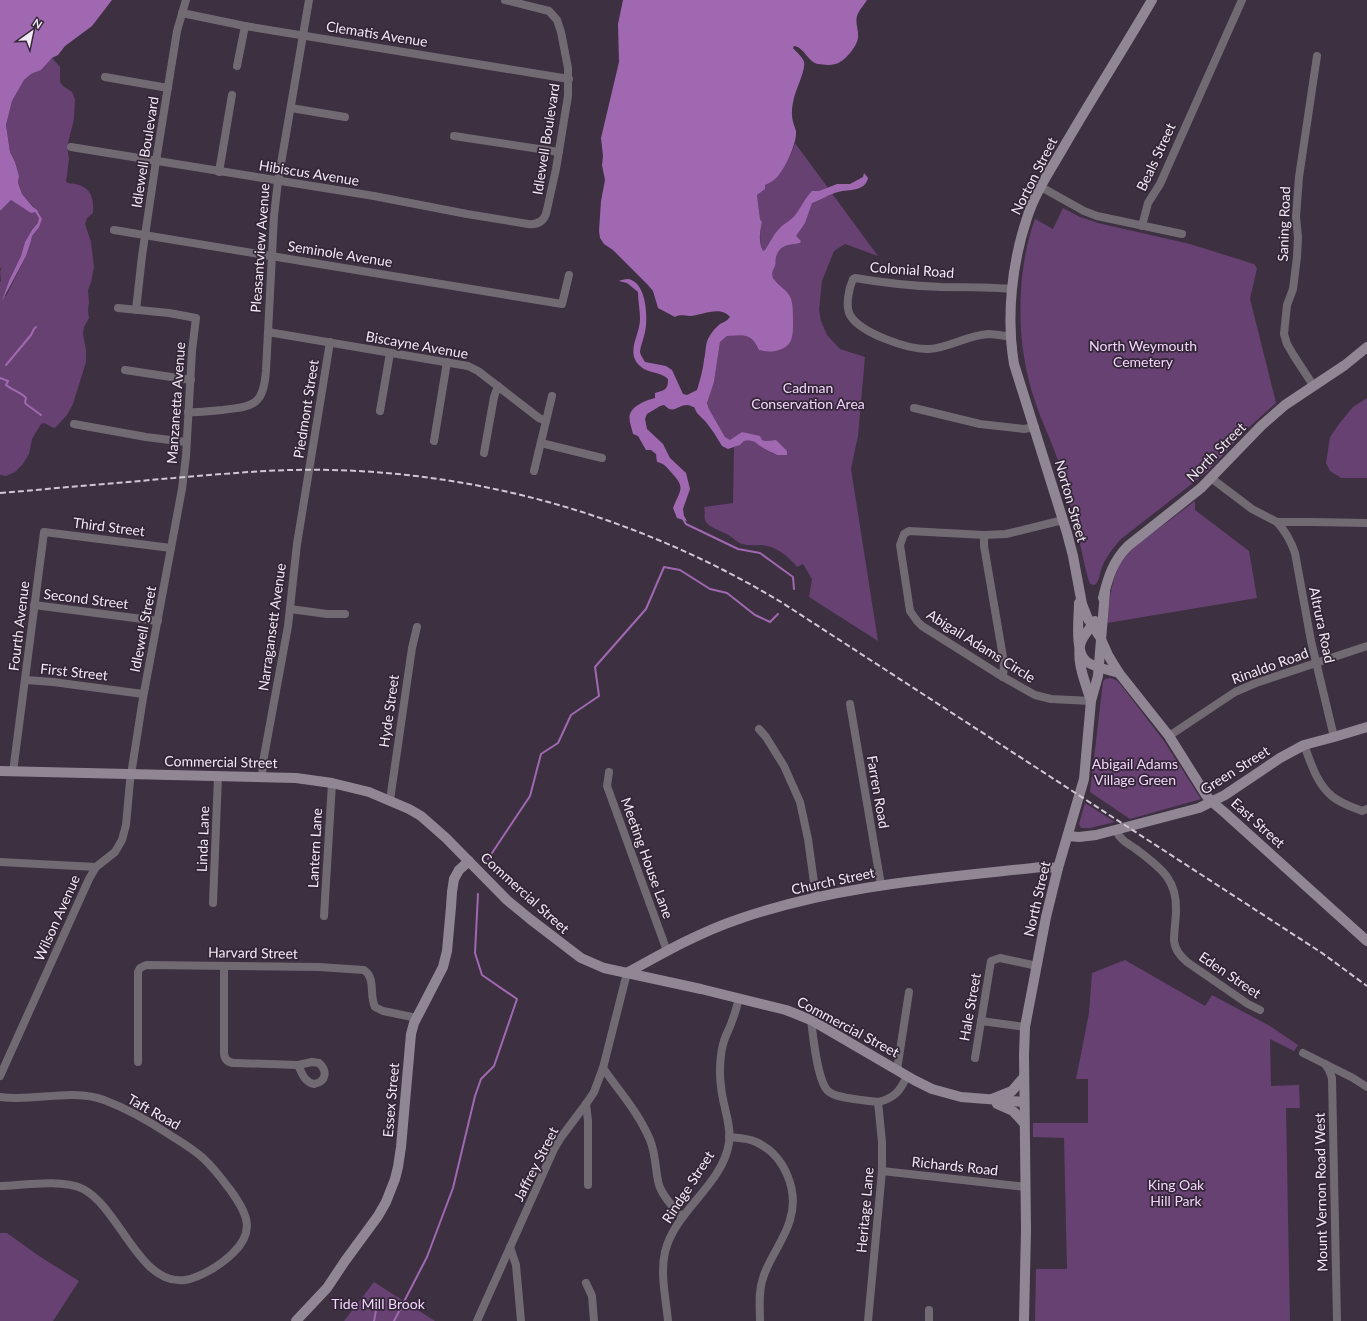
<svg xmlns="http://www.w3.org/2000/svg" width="1367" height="1321" font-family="Lato,sans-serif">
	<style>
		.green { fill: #664171 }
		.water { fill: #a168b2 }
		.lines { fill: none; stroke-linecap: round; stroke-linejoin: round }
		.stream { stroke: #a168b2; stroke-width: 2 }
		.street { stroke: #716a73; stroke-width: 8 }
		.secondary { stroke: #918794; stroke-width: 10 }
		.rail { stroke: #d0c7d3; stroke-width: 2; stroke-dasharray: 6 3; stroke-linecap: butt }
		.labels { text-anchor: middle; stroke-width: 3.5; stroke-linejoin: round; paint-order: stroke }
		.street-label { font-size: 14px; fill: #f1e9f4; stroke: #332637 }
		.park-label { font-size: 14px; fill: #f3d5fd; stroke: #332637 }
	</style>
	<rect width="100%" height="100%" fill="#3d3041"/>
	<g class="green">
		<path d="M52,58l8,9v15l3,4 9,6 3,7 -1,20 -7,28 2,12 -3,23c3,2 5,1 9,2 16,3 19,14 18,29l-6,5 -2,6 6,18 3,25 -3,15 -3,8 1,12 -1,8 1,8 -5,9 -1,7 3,16v12l-13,42 -6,11 -11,12 -2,1 -10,-5 -3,1 -9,15 -3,15 -6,10 -8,8 -9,4 -6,-1v-193l1,-1 -1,-9 2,-6 -2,3v-58l11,-11 19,12h5l4,6v5l-7,7 -7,12 -4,14 -9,19 -8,21h2l20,-40 5,-15 1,-5 9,-15 -1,-7 -18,-20 -4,-11 1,-7 -4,-14 -5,-10 -4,-27 6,-24 12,-21 7,-6 10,-4z"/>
		<path d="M795,143l83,113 -33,-12 -11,7 -12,30 -3,29 2,11 6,14 13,14 25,8 -7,79 -7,33 27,172 -69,-44 3,-18 -9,-15 -6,3c-9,-11 -21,-21 -36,-22 -6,0 -12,1 -19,-1 -6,-2 -11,-9 -18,-11 -5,-3 -15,-6 -18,-11 -3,-5 0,-10 -2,-15l29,-4 1,-56 6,-2 4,-4c12,-2 12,4 21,8 5,3 7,3 12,6l-1,-15 -10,1 -24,-9 -12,9 -5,-4 -16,-28 -2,-7 7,-20 6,-40 7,-6c18,0 22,-4 32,14l15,-71 -2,-3v-4c-9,-22 -15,-26 -10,-50l-2,-3 -3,-24 7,-6 1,-4c14,-7 26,-27 30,-42z"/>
		<path d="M1063,208l17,9 18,6 92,21 64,20 3,4 -7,31 26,104 -29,26 -40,43 -86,67c-8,9 -16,19 -20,31 -2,6 -1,9 -6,15l-5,-1c-5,-14 -7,-29 -11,-44 -6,-27 -14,-55 -22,-82 -6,-19 -16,-37 -22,-57 -19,-53 -20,-128 0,-182l18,10z"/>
		<path d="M1367,398v80h-26l-11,-7 -4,-8 4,-26 9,-13 14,-17z"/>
		<path d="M1195,501v9l54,41 8,47 -150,25c4,-30 3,-53 27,-76z"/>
		<path d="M1110,678l6,2 5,5 43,56 37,58 -71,20 -40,-27 13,-110 2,-3z"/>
		<path d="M1085,803l30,19 -25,6h-9l-2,-4z"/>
		<path d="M1125,960l80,46 7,-11 58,31 28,19 -4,6 -24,-12 1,47 28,-1 1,23h-14l4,213h-255l1,-52h31l-3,-131 -31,-1v-14h55v-44h-12l13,-66 3,-40z"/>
		<path d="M0,1233h7l32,23 40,25 -26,40h-53z"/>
		<path d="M374,1282l61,39h-91z"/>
	</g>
	<g class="water">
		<path d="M0,0h112l-20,26 -27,20 -7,9 -6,3 -11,12 -10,4 -7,6 -12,21 -6,24 4,27 5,10 4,14 -1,7 4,11 11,13 4,3 5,9 -3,8 -7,9 -1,5 -5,15 -24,45 7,-20 12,-25 4,-14 7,-12 6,-7 1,-5 -4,-6 -4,1 -20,-13 -11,11z"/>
		<path d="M623,0h244c-3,5 -8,10 -10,16 -2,7 2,15 1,22 -1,8 -11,20 -18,24 -6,4 -15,3 -22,2 -10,-2 -14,-17 -24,-18l-1,2c3,4 10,9 11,14 2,7 -8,27 -10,36 -2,8 -3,16 -1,24 1,3 2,6 3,9 1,12 -10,36 -18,45 -3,4 -8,7 -13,9v4l-8,6 3,24 2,3c-2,10 -4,19 1,29l2,-1c5,-7 8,-15 14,-21 5,-6 12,-8 17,-15 6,-8 9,-16 16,-23h7l8,-3 10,-4h13l13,-7 1,-4 4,5c-3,14 -19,11 -30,14 -9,2 -17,8 -26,11l-7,20 -9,13 5,5 -1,2c-11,2 -20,1 -24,14 -1,3 0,6 -1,9 -2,4 -4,7 -2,12 5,8 15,12 18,21 2,6 2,15 2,21 0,13 1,26 -14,30 -8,2 -12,2 -20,0 -9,-18 -15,-14 -32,-14l-7,6 -6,40 -7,21 2,6 16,28 5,3 12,-8 18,4 2,4 4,1 10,-1 11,11v4h-10c-5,-3 -7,-3 -12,-6 -9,-4 -9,-10 -21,-8l-4,4 -12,4 -6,-3 -8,-13 -8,-11 -9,-9 -3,-6c-2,0 -4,-2 -7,-2 -10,0 -13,10 -23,0l-4,1 -13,8 -2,5 2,10 16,15 7,14 16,15 4,16 -7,20 1,7 3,5 -10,-3 -4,-10c8,-20 13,-20 -3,-37 -4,-5 -7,-8 -13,-9l-1,-8 -5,-4h-5l-8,-14 -5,-2c-1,-6 -5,-14 -3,-20 3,-9 17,-14 25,-16v-5c10,-3 13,-3 13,-14 -8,-8 -20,-5 -28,-13 -15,-13 0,-31 0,-47 0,-9 -2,-18 -2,-27l-11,-9 -8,-2c2,-1 6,-2 9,-2 19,3 20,39 17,53 -1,6 -4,12 -5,19 0,4 3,7 5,11l21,4 6,4 11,24 4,1 10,-5c3,-10 6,-20 7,-30 2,-8 1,-14 4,-21 3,-6 7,-11 12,-15 4,-2 7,-3 10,-7 -10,-12 -27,-2 -40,-1 -6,0 -9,-2 -15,1l-17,-9 -5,-17 -5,-6 -35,-35 -9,-6 -4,-6 -1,-7 2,-30 4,-21 -3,-15 1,-9 -2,-18 18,-76 -1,-38z"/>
	</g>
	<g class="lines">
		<g class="stream">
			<path d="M6,365l25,-30 3,-6 2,-2"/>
			<path d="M0,378l8,3 -2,4c6,5 15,7 20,13l-1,4 1,2 15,11"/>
			<path d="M683,519l3,5 52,25 22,4 33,24 1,12"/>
			<path d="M488,859l42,-63 11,-42 17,-11 13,-28 28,-19 -4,-29 51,-58 18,-42 16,3 30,19 17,4 28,22 15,7 8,-8"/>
			<path d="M374,1321l3,-16"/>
			<path d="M394,1321l33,-64 26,-69 22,-92 6,-17 13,-13 23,-67 -35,-24 -7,-22 3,-59"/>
		</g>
		<g class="street">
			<path d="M182,13l63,13 324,53"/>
			<path d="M237,66l8,-40"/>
			<path d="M105,77l63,11"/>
			<path d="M291,108l54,9"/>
			<path d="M454,136l105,16"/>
			<path d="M71,147l303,49 93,18 61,10c9,1 15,-2 18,-10l10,-45 12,-73v-28l-7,-36 -4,-12 -8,-9 -44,-11"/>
			<path d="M219,172l13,-77"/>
			<path d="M1041,187l43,24 13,5 85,18"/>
			<path d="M1142,226l6,-23 12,-19 82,-184"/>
			<path d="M114,230l448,74 7,-29"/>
			<path d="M136,310l6,-54 14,-95 21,-130 9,-31"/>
			<path d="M268,332l200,34 10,5 61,47 7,3"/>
			<path d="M1012,337c-8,-1 -16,-3 -24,-3 -20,1 -39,14 -59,15 -20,1 -69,-16 -79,-34 -5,-9 -1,-27 3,-36l2,-1c29,5 57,8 86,9 24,0 47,0 71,2"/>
			<path d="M125,370l66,10"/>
			<path d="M1313,385l-19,-29 -7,-12 -3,-10 3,-29 6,-16 4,-32 1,-20 -2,-20 3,-40 18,-121"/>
			<path d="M914,408l66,16 44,5 11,-2"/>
			<path d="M380,411l10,-58"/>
			<path d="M188,412c11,1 23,-1 34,-2 32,-4 41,-4 44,-39l8,-155 4,-35 31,-181"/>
			<path d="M74,424l72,13 40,5"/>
			<path d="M434,441l13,-79"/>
			<path d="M541,443l61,15"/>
			<path d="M484,453l10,-56 4,-11"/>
			<path d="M534,471l18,-75"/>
			<path d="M1211,478l41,31 25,13h35l55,1"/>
			<path d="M1063,520l-57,14 -22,1 -75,-4 -5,3 -4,11 10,66 7,10 5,5 81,51 32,18 16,4 40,2"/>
			<path d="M1277,522c9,10 14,19 18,31l16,88 23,96"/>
			<path d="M984,535v11l20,117 -1,14"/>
			<path d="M34,605l124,16"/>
			<path d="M290,609l37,5h18"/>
			<path d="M26,680l27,2 90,12"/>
			<path d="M850,704l31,181"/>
			<path d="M759,729l7,8 18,29 16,36 8,37 8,58"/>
			<path d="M1169,736l66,-44 21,-9 111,-37"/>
			<path d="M1304,745c7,18 13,40 29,52 9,7 19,10 29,14l5,-2"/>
			<path d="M13,772l31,-240 127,16"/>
			<path d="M609,772l-2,14 60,165"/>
			<path d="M262,777l1,-15 25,-136 9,-82 33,-202"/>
			<path d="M390,800l22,-152 5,-21"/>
			<path d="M1116,830c3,9 12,14 20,19 23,18 41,29 40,61 0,10 -2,20 -2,31 1,9 6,15 13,21l61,42 12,6"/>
			<path d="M0,862l96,5"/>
			<path d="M213,903l5,-127"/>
			<path d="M324,916l8,-133"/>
			<path d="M224,966v88c1,6 5,9 11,9l63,2c4,8 6,17 16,19 12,-2 14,-13 5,-21l-7,-1 -14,3"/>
			<path d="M811,1020c2,16 6,58 16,70 7,9 39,10 51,12 17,-4 22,-11 29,-26"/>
			<path d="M981,1021l44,6"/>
			<path d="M1303,1053l50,25 14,9"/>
			<path d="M975,1058l16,-97 9,-3 37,8"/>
			<path d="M138,1062v-90l2,-4 6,-3 173,2 45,3c12,8 5,25 11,37l8,4 34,7"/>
			<path d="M1325,1064l4,6 3,8 5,243"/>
			<path d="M603,1068c16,23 36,45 47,72 6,14 5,30 9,45 4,12 15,23 23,32"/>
			<path d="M897,1070l12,-78"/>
			<path d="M0,1076l89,-197 7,-12 19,-15 7,-12 4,-15 4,-44 13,-83 39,-209 4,-33 6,-105 4,-33 -27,-5 -51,-5"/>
			<path d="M0,1097c35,5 70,-9 104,3 24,9 45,21 66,35 11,7 23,14 33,23 11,10 19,21 28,33 16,22 25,40 2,62 -11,11 -33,25 -48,27 -46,6 -65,-72 -102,-91 -21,-10 -59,-4 -83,-3"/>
			<path d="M586,1104l2,17v64"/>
			<path d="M729,1137c10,1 19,1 27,5 29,13 43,49 34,78 -6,21 -21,38 -27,58 -5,14 -3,29 -3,43"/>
			<path d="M882,1171l144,16"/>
			<path d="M510,1247l6,18 5,56"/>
			<path d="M586,1283l6,13 2,25"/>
			<path d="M929,1310v11"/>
			<path d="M477,1321l77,-172 8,-13 24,-32 8,-12 9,-24 24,-95"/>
			<path d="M668,1321c-2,-22 -8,-47 -3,-69 10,-42 57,-66 64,-109 3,-18 -7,-39 -8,-57 -2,-12 -1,-33 3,-45 2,-7 6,-13 8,-20 3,-7 5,-15 7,-23"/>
			<path d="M868,1321l14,-150v-29l-4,-40"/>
		</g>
		<g class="secondary">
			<path d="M1152,0c-28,48 -58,95 -86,143 -13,23 -31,49 -39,75 -15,45 -21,98 -13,146l53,169 6,23 9,48 6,15 12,18 8,18 11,18 50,63 37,59 5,6 13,11 143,129"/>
			<path d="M1103,598c5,-21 10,-37 25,-52l73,-58 60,-62 24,-21 60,-40 22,-18"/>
			<path d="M1079,603c0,14 -5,50 8,59 9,6 22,8 32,11"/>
			<path d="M1091,701c-5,-17 -16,-41 -10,-59 3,-8 10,-14 14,-21"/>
			<path d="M0,771l296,7 36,5 37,9 40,17 12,7 25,22 61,62 23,19 51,39 23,10 97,21 85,21 25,10 103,60 18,9 29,8 63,5"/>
			<path d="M1068,836l11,1 17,-2 103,-27 26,-13 55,-37 24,-13 30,-8 33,-10"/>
			<path d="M627,973c36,-20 73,-41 112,-54 97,-34 201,-41 303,-52l16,1"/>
			<path d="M992,1099l20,-8 12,-14"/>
			<path d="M997,1104l16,7 11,12"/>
			<path d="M296,1321l31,-33 18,-27 33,-45 8,-14 9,-23 3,-12 3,-20 10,-113 3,-11 29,-56 4,-16 4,-44 1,-15 2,-13 5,-9 10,-9"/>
			<path d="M1024,1321l2,-91 -2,-175 1,-28 21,-110 12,-49 26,-89 7,-78 7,-25 7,-84"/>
		</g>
		<path class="rail" d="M0,493c58,-5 116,-10 174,-15 38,-3 78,-7 117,-8 172,-4 342,43 490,132l541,351 45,33"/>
	</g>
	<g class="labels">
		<g class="street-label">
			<text transform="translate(377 34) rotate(9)" y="5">Clematis Avenue</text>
			<text transform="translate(546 139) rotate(-81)" y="5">Idlewell Boulevard</text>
			<text transform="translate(145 152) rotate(-81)" y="5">Idlewell Boulevard</text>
			<text transform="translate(1156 157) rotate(-65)" y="5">Beals Street</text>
			<text transform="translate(309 173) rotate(9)" y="5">Hibiscus Avenue</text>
			<text transform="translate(1034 176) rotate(-63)" y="5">Norton Street</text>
			<text transform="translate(1284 224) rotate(-88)" y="5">Saning Road</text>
			<text transform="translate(260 248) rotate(-86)" y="5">Pleasantview Avenue</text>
			<text transform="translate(340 254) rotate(9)" y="5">Seminole Avenue</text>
			<text transform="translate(912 270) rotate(4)" y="5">Colonial Road</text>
			<text transform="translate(417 345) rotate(10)" y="5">Biscayne Avenue</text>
			<text transform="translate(176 403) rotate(-86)" y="5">Manzanetta Avenue</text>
			<text transform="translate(306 409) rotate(-81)" y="5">Piedmont Street</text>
			<text transform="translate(1216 452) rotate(-45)" y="5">North Street</text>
			<text transform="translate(1071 501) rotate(74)" y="5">Norton Street</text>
			<text transform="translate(109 527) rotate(7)" y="5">Third Street</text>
			<text transform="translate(86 599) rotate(7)" y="5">Second Street</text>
			<text transform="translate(1322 625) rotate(78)" y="5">Altrura Road</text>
			<text transform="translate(19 626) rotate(-83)" y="5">Fourth Avenue</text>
			<text transform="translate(272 627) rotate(-82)" y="5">Narragansett Avenue</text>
			<text transform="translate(143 629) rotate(-79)" y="5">Idlewell Street</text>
			<text transform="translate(981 646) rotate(32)" y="5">Abigail Adams Circle</text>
			<text transform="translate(1270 666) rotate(-20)" y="5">Rinaldo Road</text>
			<text transform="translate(74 672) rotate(6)" y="5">First Street</text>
			<text transform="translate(389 711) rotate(-82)" y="5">Hyde Street</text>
			<text transform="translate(221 762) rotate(1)" y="5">Commercial Street</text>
			<text transform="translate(1235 770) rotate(-32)" y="5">Green Street</text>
			<text transform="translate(878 792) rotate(80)" y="5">Farren Road</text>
			<text transform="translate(1258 823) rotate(42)" y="5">East Street</text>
			<text transform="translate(203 839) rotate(-88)" y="5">Linda Lane</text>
			<text transform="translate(315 848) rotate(-87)" y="5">Lantern Lane</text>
			<text transform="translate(647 858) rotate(70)" y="5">Meeting House Lane</text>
			<text transform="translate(833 881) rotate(-12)" y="5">Church Street</text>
			<text transform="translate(525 893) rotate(42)" y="5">Commercial Street</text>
			<text transform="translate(1037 899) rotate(-77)" y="5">North Street</text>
			<text transform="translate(57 918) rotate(-66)" y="5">Wilson Avenue</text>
			<text transform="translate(253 953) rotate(1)" y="5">Harvard Street</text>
			<text transform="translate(1230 975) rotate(34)" y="5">Eden Street</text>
			<text transform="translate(970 1007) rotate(-80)" y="5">Hale Street</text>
			<text transform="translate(848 1027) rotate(28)" y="5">Commercial Street</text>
			<text transform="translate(391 1100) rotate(-85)" y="5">Essex Street</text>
			<text transform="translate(154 1112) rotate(29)" y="5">Taft Road</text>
			<text transform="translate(536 1164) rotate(-63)" y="5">Jaffrey Street</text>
			<text transform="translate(955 1166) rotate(6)" y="5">Richards Road</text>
			<text transform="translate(688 1187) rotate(-57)" y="5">Rindge Street</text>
			<text transform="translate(1321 1192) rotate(-91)" y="5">Mount Vernon Road West</text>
			<text transform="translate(865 1210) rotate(-85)" y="5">Heritage Lane</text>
		</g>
		<g class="park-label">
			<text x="1143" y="351">North Weymouth<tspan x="1143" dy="16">Cemetery</tspan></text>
			<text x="808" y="393">Cadman<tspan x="808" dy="16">Conservation Area</tspan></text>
			<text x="1135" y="769">Abigail Adams<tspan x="1135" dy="16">Village Green</tspan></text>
			<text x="1176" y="1190">King Oak<tspan x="1176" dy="16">Hill Park</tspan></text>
			<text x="378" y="1309">Tide Mill Brook</text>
		</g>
	</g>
	<g transform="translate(32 32) rotate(33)" stroke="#332637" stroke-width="3" paint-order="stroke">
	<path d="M0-3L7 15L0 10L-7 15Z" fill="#f1e9f4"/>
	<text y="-6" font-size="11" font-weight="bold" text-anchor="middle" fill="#f1e9f4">N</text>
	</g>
</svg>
